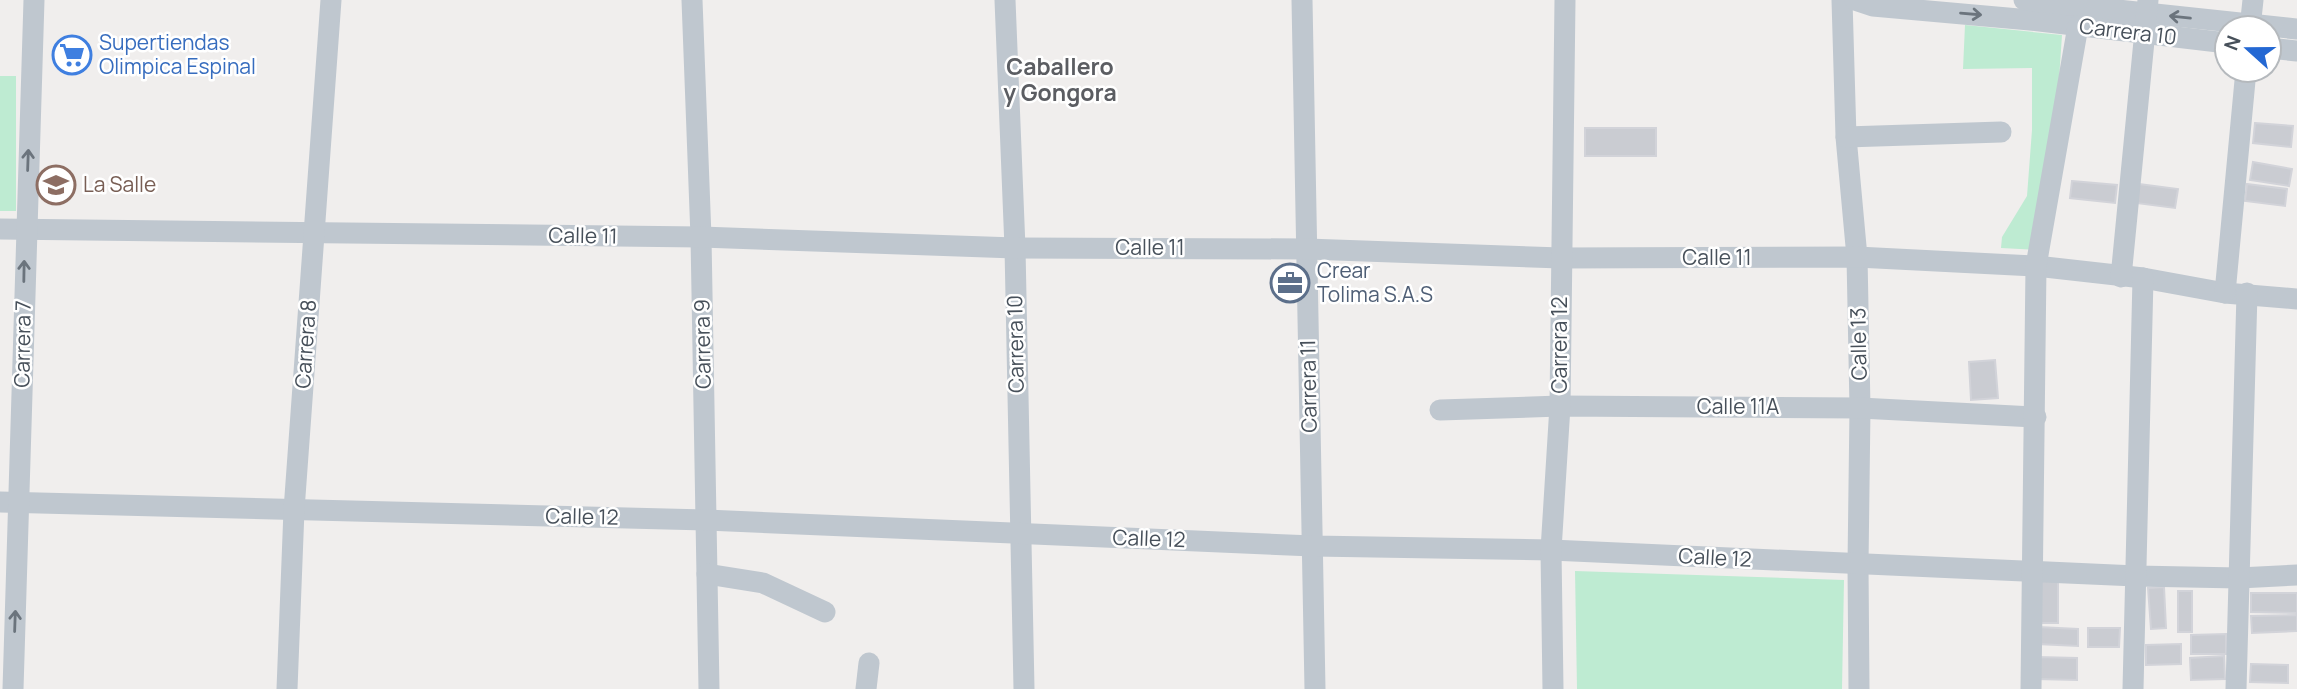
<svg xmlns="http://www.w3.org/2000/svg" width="2297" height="689" font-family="Manrope,sans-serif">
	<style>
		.green { fill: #beebd2 }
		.building { fill: #caccd2; stroke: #d2d3d9; stroke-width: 2 }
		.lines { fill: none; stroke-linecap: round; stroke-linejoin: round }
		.street { stroke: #bfc7cf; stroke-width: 21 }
		.oneway { stroke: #6b747d }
		.labels { text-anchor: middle; stroke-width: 5; stroke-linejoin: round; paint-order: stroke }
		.street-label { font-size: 21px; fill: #47505a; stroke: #fff }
		.shop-label { font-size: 21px; fill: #366cbe; stroke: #fff; text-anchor: start }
		.education-label { font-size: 21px; fill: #785e54; stroke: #fff; text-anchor: start }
		.service-label { font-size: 21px; fill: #4e5e75; stroke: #fff; text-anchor: start }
		.neighbourhood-label { font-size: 23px; font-weight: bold; fill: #5b5d62; stroke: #fff }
	</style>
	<rect width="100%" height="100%" fill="#f0eeed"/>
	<g class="green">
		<path d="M1965,25l97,10 -8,119 -16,96 -37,-2 1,-11 25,-41 5,-66v-62l-69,1z"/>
		<rect x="0" y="76" width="16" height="135"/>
		<path d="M1575,571l269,9 -2,109h-265z"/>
	</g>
	<g class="building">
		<path d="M2255,123l38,3 -2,21 -38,-4z"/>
		<rect x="1585" y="128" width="71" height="28"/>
		<path d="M2253,162l39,7 -3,17 -39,-6z"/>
		<path d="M2072,181l45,4 -2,18 -45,-5z"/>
		<path d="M2139,184l39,5 -3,19 -39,-5z"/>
		<path d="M2247,184l40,5 -2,17 -40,-5z"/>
		<path d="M1995,360l3,38 -27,2 -2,-38z"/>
		<path d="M2058,580v43h-18v-42z"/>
		<path d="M2164,587l2,41 -15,1 -3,-41z"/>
		<rect x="2178" y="591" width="14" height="41"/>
		<path d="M2251,593h46v20l-46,-1z"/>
		<path d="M2297,615v16l-45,2 -1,-17z"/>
		<path d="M2038,627l40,2v17l-41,-2z"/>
		<path d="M2088,628h32l-1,19h-31z"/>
		<path d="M2226,634v20h-35v-19z"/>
		<path d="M2181,644v20l-35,1v-20z"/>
		<path d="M2224,656l1,23 -34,1 -1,-22z"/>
		<path d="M2037,657l40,1v22l-40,-1z"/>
		<path d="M2251,664l37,1v18l-38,-1z"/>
	</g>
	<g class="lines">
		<g class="street">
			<path d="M692,0l9,237 8,452"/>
			<path d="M1005,0l10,248 9,441"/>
			<path d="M1302,0l13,689"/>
			<path d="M1842,0l4,137 11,120 3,151 -2,157 1,124"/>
			<path d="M1855,0l18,6 157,14 197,23"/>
			<path d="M2024,0l273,29"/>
			<path d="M2250,28l3,-28"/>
			<path d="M2269,48l28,3"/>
			<path d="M1846,137l155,-5"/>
			<path d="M0,229l701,8 314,11 292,1 254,9 296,-1 179,9 107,12 82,15 72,6"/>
			<path d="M2121,277l27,-277"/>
			<path d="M2225,293l21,-223"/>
			<path d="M1440,410l120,-4 300,2 176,9"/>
			<path d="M0,502l706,18 607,26 238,4 585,26 103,2 58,-3"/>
			<path d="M707,574l56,9 62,29"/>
			<path d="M13,689l21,-689"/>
			<path d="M287,689l7,-179 37,-510"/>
			<path d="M866,689l3,-26"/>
			<path d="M1553,689l-2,-139 9,-144 5,-406"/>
			<path d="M2031,689l5,-423 42,-240"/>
			<path d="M2133,689l10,-411"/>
			<path d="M2236,689l11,-396"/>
		</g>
	</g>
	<defs><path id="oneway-shaft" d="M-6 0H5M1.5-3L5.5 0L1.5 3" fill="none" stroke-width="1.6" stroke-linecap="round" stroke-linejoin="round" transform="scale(1.75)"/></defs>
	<g class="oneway">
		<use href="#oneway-shaft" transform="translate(1971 14) rotate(5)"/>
		<use href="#oneway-shaft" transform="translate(2180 17) rotate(-174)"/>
		<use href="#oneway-shaft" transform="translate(28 160) rotate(-88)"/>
		<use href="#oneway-shaft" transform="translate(24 271) rotate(-89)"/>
		<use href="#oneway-shaft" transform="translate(15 621) rotate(-88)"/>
	</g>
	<defs>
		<symbol id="supermarket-ring" viewBox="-11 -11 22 22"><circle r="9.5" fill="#fff" stroke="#3f7fe0" stroke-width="1.5"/><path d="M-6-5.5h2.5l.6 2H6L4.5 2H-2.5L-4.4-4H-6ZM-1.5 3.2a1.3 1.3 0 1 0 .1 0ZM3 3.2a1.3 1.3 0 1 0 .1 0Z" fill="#3f7fe0"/></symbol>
		<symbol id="school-ring" viewBox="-11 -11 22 22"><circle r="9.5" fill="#fff" stroke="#8d6e63" stroke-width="1.5"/><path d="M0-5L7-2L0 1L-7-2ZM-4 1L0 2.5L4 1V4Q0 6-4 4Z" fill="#8d6e63"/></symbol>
		<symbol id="office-ring" viewBox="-11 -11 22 22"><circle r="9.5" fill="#fff" stroke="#5c6f8a" stroke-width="1.5"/><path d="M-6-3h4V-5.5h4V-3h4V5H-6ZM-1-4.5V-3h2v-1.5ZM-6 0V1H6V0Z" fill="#5c6f8a"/></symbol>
	</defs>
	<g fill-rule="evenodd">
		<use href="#supermarket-ring" x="50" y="33" width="44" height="44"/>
		<use href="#school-ring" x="34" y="163" width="44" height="44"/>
		<use href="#office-ring" x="1268" y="261" width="44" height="44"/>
	</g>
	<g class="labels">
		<g class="street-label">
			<text transform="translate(2128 32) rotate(7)" y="7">Carrera 10</text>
			<text transform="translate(583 236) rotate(1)" y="7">Calle 11</text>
			<text x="1150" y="255">Calle 11</text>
			<text x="1717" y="265">Calle 11</text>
			<text transform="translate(23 344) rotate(-89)" y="7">Carrera 7</text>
			<text transform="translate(306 344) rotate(-86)" y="7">Carrera 8</text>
			<text transform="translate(703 344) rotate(-91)" y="7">Carrera 9</text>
			<text transform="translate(1016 344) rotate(-91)" y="7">Carrera 10</text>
			<text transform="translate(1859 344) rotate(-91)" y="7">Calle 13</text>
			<text transform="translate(1560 345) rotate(-90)" y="7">Carrera 12</text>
			<text transform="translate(1309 386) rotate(-91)" y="7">Carrera 11</text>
			<text x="1738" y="414">Calle 11A</text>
			<text transform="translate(582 517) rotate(1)" y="7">Calle 12</text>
			<text transform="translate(1149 539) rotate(2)" y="7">Calle 12</text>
			<text transform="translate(1715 558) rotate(3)" y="7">Calle 12</text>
		</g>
		<g class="shop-label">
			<text x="99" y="50">Supertiendas<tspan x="99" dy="24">Olimpica Espinal</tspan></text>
		</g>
		<g class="education-label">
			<text x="83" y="192">La Salle</text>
		</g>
		<g class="service-label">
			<text x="1317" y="278">Crear<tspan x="1317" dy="24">Tolima S.A.S</tspan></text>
		</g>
		<g class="neighbourhood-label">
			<text x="1060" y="75">Caballero<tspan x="1060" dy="26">y Gongora</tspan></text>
		</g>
	</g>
	<g transform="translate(2248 49) rotate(291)"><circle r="33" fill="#ffffff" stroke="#b5b9bd" stroke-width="2"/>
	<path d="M0-5L12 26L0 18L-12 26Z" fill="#2468d3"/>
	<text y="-10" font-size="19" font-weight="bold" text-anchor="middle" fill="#47505a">N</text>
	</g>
</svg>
